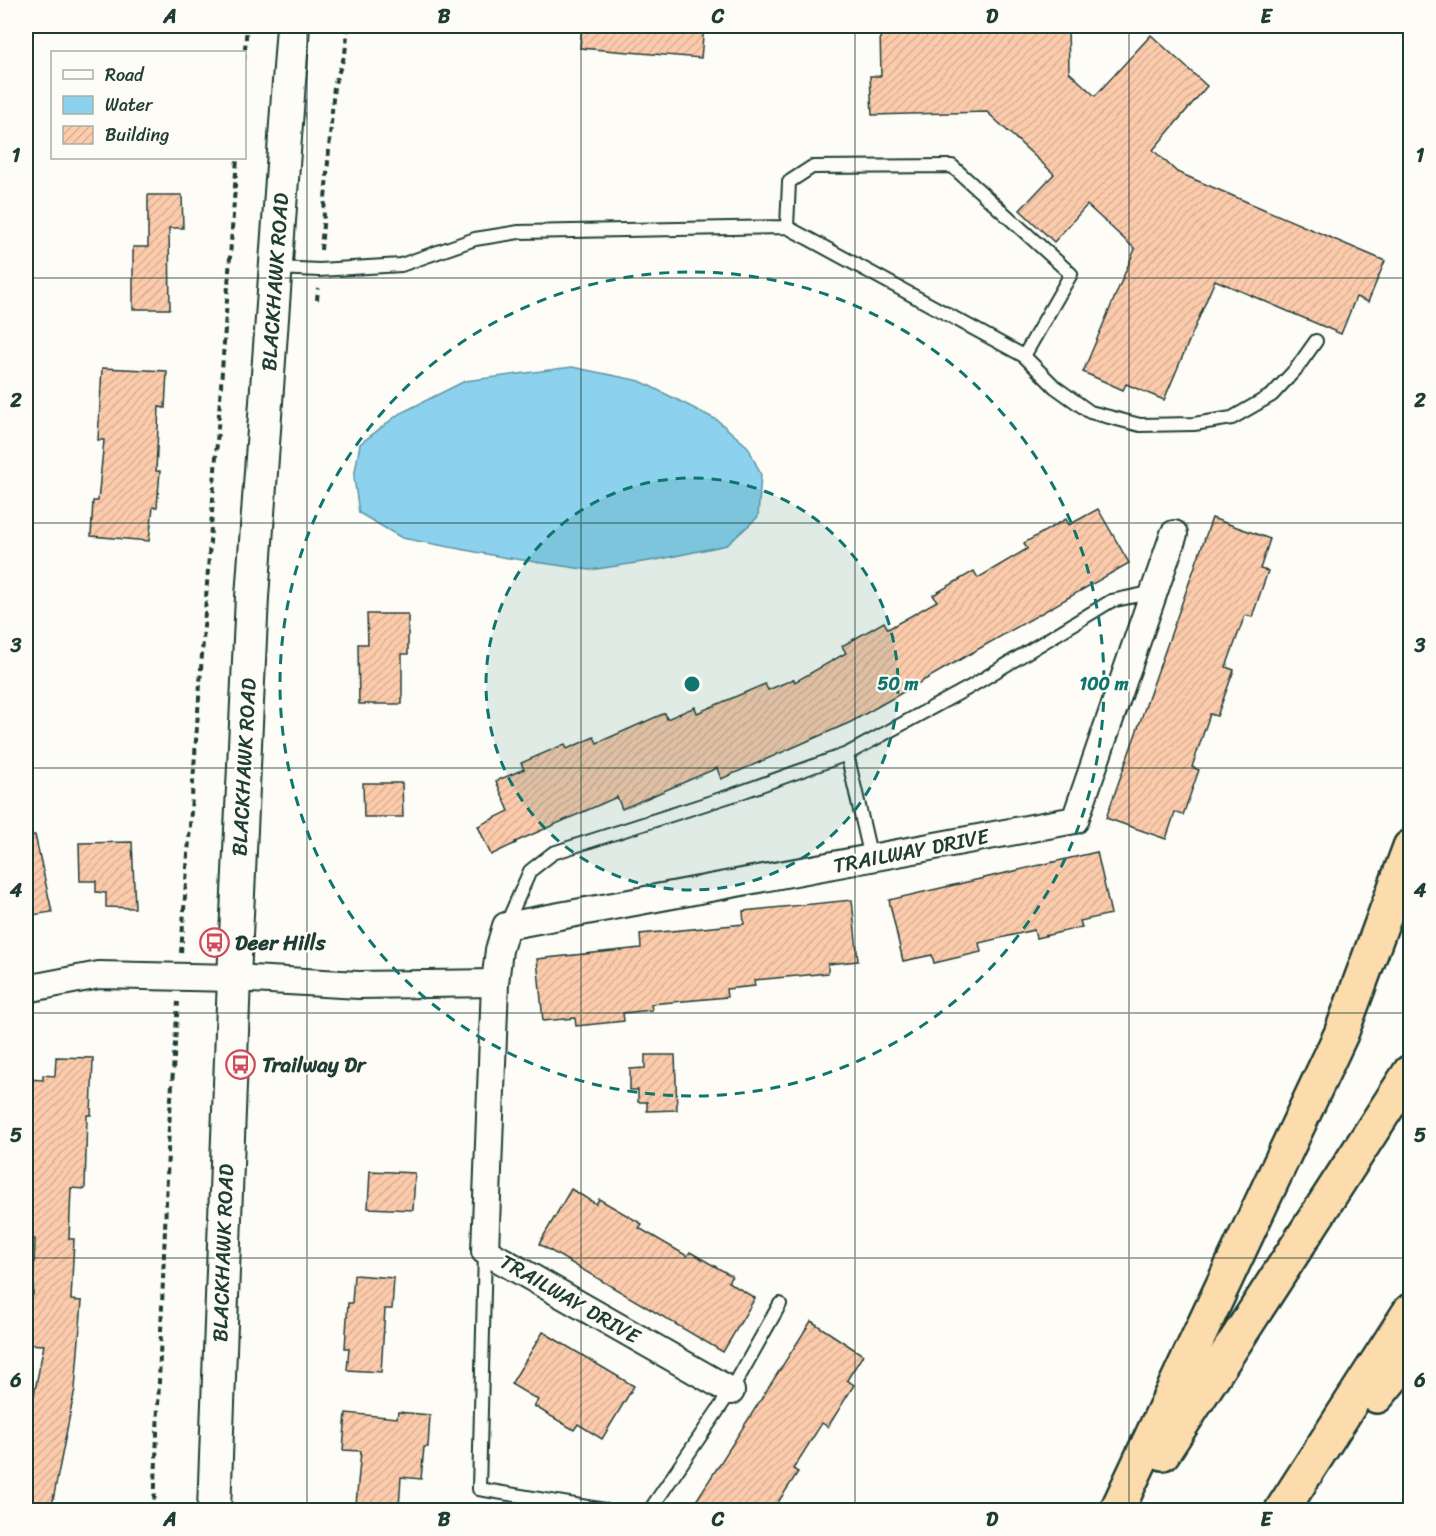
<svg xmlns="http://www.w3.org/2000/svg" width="1436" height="1536" font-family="Sriracha,sans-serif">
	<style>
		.water { fill: #8cd1ed; stroke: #6096a3; stroke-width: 1.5 }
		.building { fill: url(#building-hatch); stroke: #1f3d34; stroke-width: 1.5 }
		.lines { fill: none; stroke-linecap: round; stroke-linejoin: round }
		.service-casing { stroke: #1f3d34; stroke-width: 16 }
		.minor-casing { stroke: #1f3d34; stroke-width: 30 }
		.tertiary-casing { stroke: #1f3d34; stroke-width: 36 }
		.motorway-casing { stroke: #1f3d34; stroke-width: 38 }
		.path { stroke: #1f3d34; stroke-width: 4; stroke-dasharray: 6 4.5; stroke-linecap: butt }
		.service { stroke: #fdfcf7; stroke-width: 12 }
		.minor { stroke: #fdfcf7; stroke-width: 26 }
		.tertiary { stroke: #fdfcf7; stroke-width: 32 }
		.motorway { stroke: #fcdcac; stroke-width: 33 }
		.grid { fill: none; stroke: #1f3d34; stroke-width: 1.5; stroke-opacity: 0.55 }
		.ring { fill: none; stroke: #0f766e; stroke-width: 3; stroke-dasharray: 10 8 }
		.labels { text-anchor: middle; stroke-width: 4.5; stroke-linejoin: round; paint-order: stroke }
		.street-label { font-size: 21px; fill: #1f3d34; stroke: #fdfcf7 }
		.poi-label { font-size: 21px; font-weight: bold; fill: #1f3d34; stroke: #fdfcf7; text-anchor: start }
		.centre { fill: #0f766e; stroke: #fdfcf7; stroke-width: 3 }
		.ring-label { font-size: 18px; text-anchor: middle; font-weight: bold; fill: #0f766e; stroke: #fdfcf7; stroke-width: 4.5; stroke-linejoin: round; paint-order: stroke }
		.neatline { fill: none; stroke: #1f3d34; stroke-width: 2 }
		.grid-label { font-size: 20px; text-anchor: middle; font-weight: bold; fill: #1f3d34 }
	</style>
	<defs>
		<pattern id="building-hatch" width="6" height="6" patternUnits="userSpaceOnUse" patternTransform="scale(1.5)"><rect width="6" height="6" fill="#fccbac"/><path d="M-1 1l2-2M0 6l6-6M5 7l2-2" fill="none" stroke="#d8af95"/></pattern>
	</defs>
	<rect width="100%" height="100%" fill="#fdfcf7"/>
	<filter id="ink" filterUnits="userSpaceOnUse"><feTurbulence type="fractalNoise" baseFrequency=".0167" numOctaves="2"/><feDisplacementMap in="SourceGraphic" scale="12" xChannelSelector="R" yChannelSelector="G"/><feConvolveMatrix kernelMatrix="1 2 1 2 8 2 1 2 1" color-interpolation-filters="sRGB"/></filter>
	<g filter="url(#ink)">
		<path class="water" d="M572,367l68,14 77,39 31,27 13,28 -3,42 -31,28 -71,15 -66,10 -88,-13 -100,-19 -43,-25 -5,-36 6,-33 39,-30 66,-33z"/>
		<g class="building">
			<path d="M582,26h122l-3,32 -121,-10z"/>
			<path d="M983,26h85l1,46 26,24 56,-61 56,51 -54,64 24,22 208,89 -17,41 -12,-5 -15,37 -126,-54 -51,120 -38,-16 -3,6 -40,-18 52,-123 -48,-44 -33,37 -34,-32 34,-36 -67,-62 -115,3 -2,-39h11l-1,-47z"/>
			<path d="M148,195h34l1,33h-14l1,81h-37v-62h15z"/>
			<path d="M102,368l65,3 -2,37 -6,-1 -3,64h4l-3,36h-4l-4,34 -58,-5 2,-35h5l6,-61h-6z"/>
			<path d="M1098,509l31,54 -278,159 -130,57 -4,-11 -95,41 -5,-12 -102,45 1,1 -25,12 -13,-29 31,-15 -13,-30 28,-12 -3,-6 44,-19 2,5 27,-12 3,6 68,-30 2,6 28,-12 2,6 68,-29 3,6 26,-11 1,3 51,-29 -4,-7 42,-24 4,7 49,-28 -4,-6 41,-24 4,7 49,-29 -3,-6 42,-24 3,6z"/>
			<path d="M1212,518l58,21 -10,30 8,2 -16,46 -7,-2 -19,52 8,3 -17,46 -7,-2 -18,53 7,3 -16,45 -8,-3 -9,27 -60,-21z"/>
			<path d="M367,614h41v40h-6v50h-43l-1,-60h10z"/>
			<path d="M363,783h39l1,34h-39z"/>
			<path d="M35,835l17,77 -26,4v-80z"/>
			<path d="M132,842l3,66 -29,-1v-14l-10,-1v-11h-16l-1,-38z"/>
			<path d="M1097,852l14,62 -31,7 2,6 -46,11 -2,-8 -55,13 2,9 -47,11 -2,-8 -29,6 -14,-61z"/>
			<path d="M852,900l6,61 -30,3v9l-74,7 1,6 -29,3 1,8 -76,7 1,6 -29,3 1,8 -48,5 -1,-8 -32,3 -6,-62 104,-11 -1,-14 104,-10 -1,-13z"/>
			<path d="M645,1055h30l2,55 -30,1v-9h-9v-12h-8v-21l15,-1z"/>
			<path d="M56,1057l37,1 -2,57h-4l-2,74 -14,-1 -2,51h5l-3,61 11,1 -7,88 -24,121h-25v-111l7,1 11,-55 -18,-1v-49h7l2,-56h-9l1,-160 16,1v-5l12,1z"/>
			<path d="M370,1171l45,2 -2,37 -45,-2z"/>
			<path d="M571,1189l25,15 3,-5 43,25 -3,4 48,28 3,-4 42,24 -4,6 27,16 -32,54 -184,-108z"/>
			<path d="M354,1275l40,3 -2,31h-7l-4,63 -34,-2 2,-22h-4l3,-45h4z"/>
			<path d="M811,1321l52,34 -16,25 7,5 -26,42 -6,-4 -29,46 5,3 -25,38h-63l-14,-9z"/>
			<path d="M543,1332l91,54 -32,53 -24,-15 -4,6 -40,-24 4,-6 -27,-16z"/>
			<path d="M398,1412l32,3 -2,32h-4l-3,32 -20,-2 -2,31 -43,-4 5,-53 -18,-1 3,-37 51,5z"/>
		</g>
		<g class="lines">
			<defs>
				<g id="service">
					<path d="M277,268l42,2 82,-5 74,-26 44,-7 268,-5 237,129 47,-82 -119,-108 -140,1 -23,15 -2,45"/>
					<path d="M1024,356l31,31 35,25 50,13 54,-1 38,-6 40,-23 24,-26 20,-28"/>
					<path d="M847,754l24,104"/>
					<path d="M506,925l24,-54 23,-18 180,-58 114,-41 123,-67 141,-86 43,-9"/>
					<path d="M485,1251l-6,238 126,21"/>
					<path d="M650,1510l81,-119 49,-87"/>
				</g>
				<g id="minor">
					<path d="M495,983l4,-33 7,-24 569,-106 99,-286"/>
					<path d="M26,989l73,-14 135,3 125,7 136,-2 -10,268 246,140"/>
				</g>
				<path id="tertiary" d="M214,1510l20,-532 18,-381 41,-571"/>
				<g id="motorway">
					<path d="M1377,1396l33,-40"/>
					<path d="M1163,1453l247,-381"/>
					<path d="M1117,1510l224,-476 69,-187"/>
					<path d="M1282,1510l128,-199"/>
				</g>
			</defs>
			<use href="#service" class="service-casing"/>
			<use href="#minor" class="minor-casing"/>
			<use href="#tertiary" class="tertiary-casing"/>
			<use href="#motorway" class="motorway-casing"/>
			<g class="path">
				<path d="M244,60l3,-34"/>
				<path d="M321,250l13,-164 11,-32 3,-28"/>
				<path d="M317,300l1,-12"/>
				<path d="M181,953l56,-795"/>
				<path d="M154,1510l15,-384 9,-124"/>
			</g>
			<use href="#service" class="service"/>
			<use href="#minor" class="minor"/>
			<use href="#tertiary" class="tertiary"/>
			<use href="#motorway" class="motorway"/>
		</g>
	</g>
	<path class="grid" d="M307,26v1484M581,26v1484M855,26v1484M1129,26v1484M26,278h1384M26,523h1384M26,768h1384M26,1013h1384M26,1258h1384"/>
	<circle cx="692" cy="684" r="206" fill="#0f766e" fill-opacity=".12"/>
	<g class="ring">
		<circle cx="692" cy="684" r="206"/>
		<circle cx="692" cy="684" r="412"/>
	</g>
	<defs>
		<symbol id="bus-ring" viewBox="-11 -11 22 22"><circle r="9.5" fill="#fdfcf7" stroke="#d1495b" stroke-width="1.5"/><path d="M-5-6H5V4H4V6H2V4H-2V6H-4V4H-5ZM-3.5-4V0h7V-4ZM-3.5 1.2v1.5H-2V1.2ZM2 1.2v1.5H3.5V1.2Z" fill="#d1495b"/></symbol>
	</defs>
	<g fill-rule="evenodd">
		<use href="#bus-ring" x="198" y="926" width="33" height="33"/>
		<use href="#bus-ring" x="224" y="1048" width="33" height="33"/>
	</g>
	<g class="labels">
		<g class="street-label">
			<text transform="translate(275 282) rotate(-86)" y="7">BLACKHAWK ROAD</text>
			<text transform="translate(244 767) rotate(-87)" y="7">BLACKHAWK ROAD</text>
			<text transform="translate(911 851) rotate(-11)" y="7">TRAILWAY DRIVE</text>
			<text transform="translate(223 1253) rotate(-88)" y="7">BLACKHAWK ROAD</text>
			<text transform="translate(570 1299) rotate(30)" y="7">TRAILWAY DRIVE</text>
		</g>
		<g class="poi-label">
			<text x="235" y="950">Deer Hills</text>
			<text x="262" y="1072">Trailway Dr</text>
		</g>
	</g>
	<circle cx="692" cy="684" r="9" class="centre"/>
	<g class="ring-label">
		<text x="898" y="690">50 m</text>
		<text x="1104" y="690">100 m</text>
	</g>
	<rect width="1436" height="1536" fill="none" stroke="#fdfcf7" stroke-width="66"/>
	<rect x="51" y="51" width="195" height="108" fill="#fdfcf7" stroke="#a4b0a9" stroke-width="1.5"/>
	<rect x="63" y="70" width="30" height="9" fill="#fdfcf7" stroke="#a4b0a9" stroke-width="1.5"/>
	<text x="105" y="81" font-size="18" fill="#1f3d34">Road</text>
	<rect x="63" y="96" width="30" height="18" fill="#8cd1ed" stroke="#a4b0a9" stroke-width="1.5"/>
	<text x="105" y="111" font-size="18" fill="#1f3d34">Water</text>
	<rect x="63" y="126" width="30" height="18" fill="url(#building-hatch)" stroke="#a4b0a9" stroke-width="1.5"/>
	<text x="105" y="141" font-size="18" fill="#1f3d34">Building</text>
	<rect x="33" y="33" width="1370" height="1470" class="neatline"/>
	<g class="grid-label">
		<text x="170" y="23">A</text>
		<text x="444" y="23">B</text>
		<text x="718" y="23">C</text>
		<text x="992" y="23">D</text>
		<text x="1266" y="23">E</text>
		<text x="16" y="162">1</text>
		<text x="1420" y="162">1</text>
		<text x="16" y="407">2</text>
		<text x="1420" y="407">2</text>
		<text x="16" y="652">3</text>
		<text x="1420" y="652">3</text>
		<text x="16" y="897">4</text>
		<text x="1420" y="897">4</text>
		<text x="16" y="1142">5</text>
		<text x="1420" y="1142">5</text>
		<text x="16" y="1387">6</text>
		<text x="1420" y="1387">6</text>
		<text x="170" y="1526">A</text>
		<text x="444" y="1526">B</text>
		<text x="718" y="1526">C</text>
		<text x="992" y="1526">D</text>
		<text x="1266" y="1526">E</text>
	</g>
</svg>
